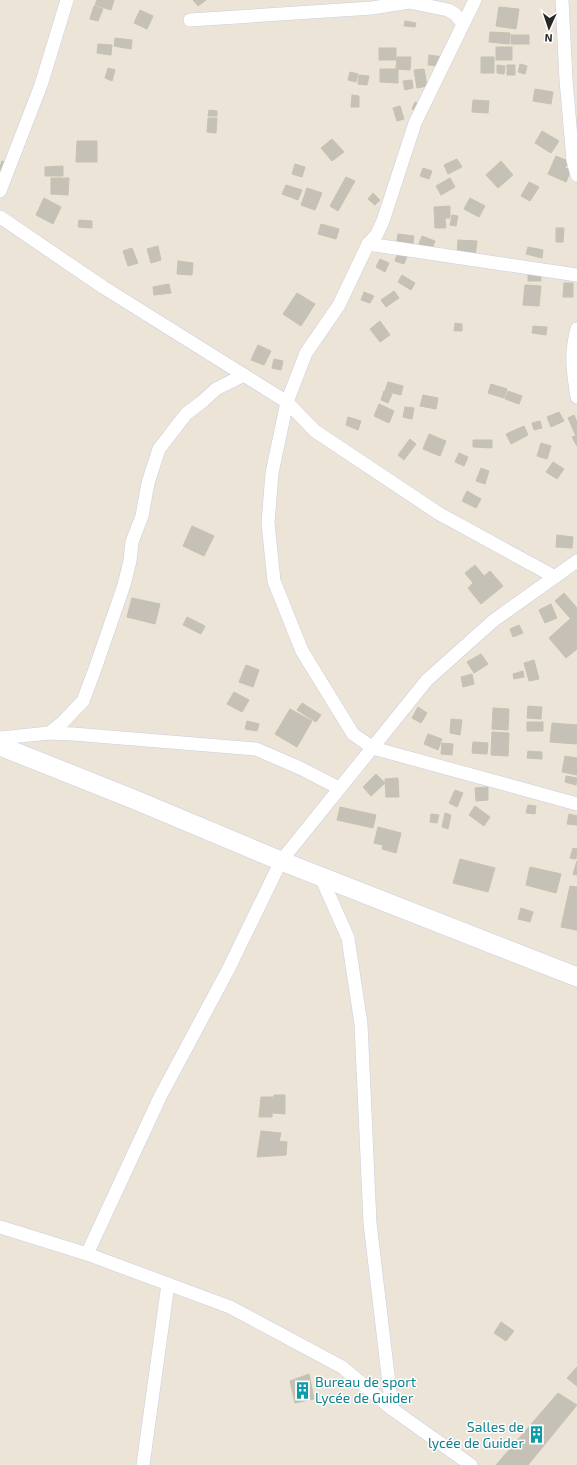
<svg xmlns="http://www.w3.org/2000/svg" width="577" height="1465" font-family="'Exo 2',sans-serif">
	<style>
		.building { fill: #c6c1b6; stroke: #c6c1b0 }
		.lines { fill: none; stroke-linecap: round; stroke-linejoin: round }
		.minor-casing { stroke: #cbcde2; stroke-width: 14 }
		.secondary-casing { stroke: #cbcde2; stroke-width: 20 }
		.minor { stroke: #fff; stroke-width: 13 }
		.secondary { stroke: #fff; stroke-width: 19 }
		.labels { text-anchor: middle; stroke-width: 3; stroke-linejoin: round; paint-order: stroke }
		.culture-label { font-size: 14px; fill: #0d838f; stroke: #fff; text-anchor: start }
	</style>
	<rect width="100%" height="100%" fill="#ece4d6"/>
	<g class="building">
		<path d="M97,0h17l-3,10 -16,-5z"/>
		<path d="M193,0h13l-8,6z"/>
		<path d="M94,6l9,3 -5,12 -8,-2z"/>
		<path d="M499,7l20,2 -3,20 -20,-3z"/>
		<path d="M140,10l13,6 -6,13 -13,-6z"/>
		<path d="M405,21l11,2 -1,4 -11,-1z"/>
		<path d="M490,32l20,1 -1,11 -20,-2z"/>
		<rect x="511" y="35" width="18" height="9"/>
		<path d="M115,38l17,2 -1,9 -17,-3z"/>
		<path d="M98,44l14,1 -1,10 -14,-2z"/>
		<rect x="496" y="47" width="16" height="13"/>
		<rect x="379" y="48" width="17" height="12"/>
		<path d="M429,55l14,2 -1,9 -14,-1z"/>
		<path d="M397,57h14l-1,13 -14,-1z"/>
		<rect x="481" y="57" width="13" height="16"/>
		<path d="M520,64l7,2 -2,8 -7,-2z"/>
		<path d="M497,65l8,1 -1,8 -7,-1z"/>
		<rect x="507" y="65" width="8" height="10"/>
		<path d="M108,68l7,2 -3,11 -7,-3z"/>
		<path d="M380,69h18v14l-18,-1z"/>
		<path d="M424,69l3,17 -10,2 -3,-18z"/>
		<path d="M350,72l8,2 -2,8 -8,-2z"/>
		<path d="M359,75l10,1 -2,9 -9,-1z"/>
		<path d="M412,80l1,8 -8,2 -2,-9z"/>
		<path d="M535,89l18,3 -2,12 -18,-3z"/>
		<path d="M352,95l7,1v11h-8z"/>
		<path d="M473,100l16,1 -1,12 -16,-1z"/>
		<path d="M415,102l11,4 -4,8 -10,-5z"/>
		<path d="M400,106l4,13 -7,2 -4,-13z"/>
		<path d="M209,110l8,1v5h-9z"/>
		<path d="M208,118h9l-1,15 -9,-1z"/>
		<path d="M542,131l17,10 -8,12 -16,-10z"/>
		<path d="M332,139l12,13 -12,9 -11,-13z"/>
		<path d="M77,141h20v21h-21z"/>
		<path d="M556,156l12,5 -3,7 6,2 -5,12 -18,-8z"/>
		<path d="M457,159l5,8 -14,7 -4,-9z"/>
		<path d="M2,161l7,3 -9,14v-11z"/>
		<path d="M501,161l12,14 -15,13 -12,-13z"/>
		<path d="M295,164l10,3 -3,10 -10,-3z"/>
		<path d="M63,166v10h-18v-9z"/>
		<path d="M423,168l9,3 -3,8 -9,-3z"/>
		<path d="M346,177l9,4 -17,30 -8,-5z"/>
		<path d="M51,178h18l-1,17 -17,-1z"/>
		<path d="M450,178l5,9 -14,8 -5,-9z"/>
		<path d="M529,182l10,5 -9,14 -9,-5z"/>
		<path d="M286,185l16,5 -4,10 -16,-6z"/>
		<path d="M307,188l15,5 -7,17 -14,-5z"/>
		<path d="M373,193l7,7 -5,5 -7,-6z"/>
		<path d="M44,198l17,9 -8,17 -17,-9z"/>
		<path d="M470,198l15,8 -6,11 -15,-8z"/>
		<path d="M450,206v12h-5l1,10h-11l-1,-21z"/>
		<path d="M452,215l6,1 -2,10 -6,-1z"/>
		<path d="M79,220l13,1v7l-14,-1z"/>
		<path d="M321,224l18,5 -3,10 -18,-5z"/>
		<path d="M556,228h8l-1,14h-7z"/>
		<path d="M398,234l16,2 -2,13 -16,-2z"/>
		<path d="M422,236l13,5 -3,8 -13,-5z"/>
		<path d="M458,240l19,1 -2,16 -18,-1z"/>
		<path d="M158,246l3,14 -10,3 -4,-14z"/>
		<path d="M528,247l15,3 -1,8 -16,-4z"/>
		<path d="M132,248l6,15 -10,3 -5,-15z"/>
		<path d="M398,251l10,3 -4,10 -9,-3z"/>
		<path d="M380,259l9,4 -4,9 -9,-5z"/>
		<path d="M178,261l15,2 -1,12 -15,-1z"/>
		<rect x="528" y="272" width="13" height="9"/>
		<path d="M402,275l13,8 -4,7 -13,-8z"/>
		<path d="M564,283h9v14h-10z"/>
		<path d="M169,284l2,9 -17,2 -1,-8z"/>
		<path d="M525,285l16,1 -2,20 -16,-1z"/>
		<path d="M394,291l5,7 -13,9 -5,-7z"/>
		<path d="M364,292l10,4 -4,7 -9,-3z"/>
		<path d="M297,293l18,11 -14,22 -18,-12z"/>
		<path d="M380,321l10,14 -10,7 -10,-13z"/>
		<path d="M455,323l7,1v7h-8z"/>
		<path d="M533,326l14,1 -1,8 -14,-2z"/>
		<path d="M258,345l13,6 -7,14 -13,-5z"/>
		<path d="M274,359l9,2 -2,9 -9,-2z"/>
		<path d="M388,382l15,4 -2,9 -16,-4z"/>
		<path d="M491,384l16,5 -3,9 -16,-5z"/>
		<path d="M384,391l8,3 -4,9 -7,-3z"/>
		<path d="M508,391l14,5 -3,8 -14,-5z"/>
		<path d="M423,395l15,3 -2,11 -16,-3z"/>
		<path d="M379,404l15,7 -5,12 -15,-7z"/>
		<path d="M405,407l9,1 -2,11 -9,-2z"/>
		<path d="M559,412l5,9 -13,6 -4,-10z"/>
		<path d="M574,415l3,7v24l-5,-9 4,-1 -8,-18z"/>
		<path d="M348,417l13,4 -3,9 -12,-5z"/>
		<path d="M540,421l2,7 -8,2 -2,-7z"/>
		<path d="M524,426l4,9 -17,9 -5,-10z"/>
		<path d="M429,434l17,7 -6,15 -17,-7z"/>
		<path d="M410,439l6,5 -12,16 -6,-5z"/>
		<path d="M473,440h19v8l-19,-1z"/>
		<path d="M541,443l10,3 -4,13 -10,-3z"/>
		<path d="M459,453l9,4 -4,9 -9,-4z"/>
		<path d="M553,462l11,7 -7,10 -11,-7z"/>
		<path d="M481,468l8,3 -4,13 -9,-3z"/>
		<path d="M467,491l14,8 -5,9 -14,-7z"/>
		<path d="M192,526l22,10 -10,20 -21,-10z"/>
		<path d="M557,535l16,2 -1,11 -16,-1z"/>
		<path d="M475,565l9,11 6,-5 13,15 -22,18 -13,-16 5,-5 -8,-10z"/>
		<path d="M564,593l13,15v18l-22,-25z"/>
		<path d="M132,598l28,6 -5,20 -28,-7z"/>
		<path d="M551,604l6,14 -12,5 -6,-13z"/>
		<path d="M187,617l18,9 -4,8 -18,-9z"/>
		<path d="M570,619l7,8v22l-11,9 -17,-20z"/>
		<path d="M519,625l4,8 -10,4 -3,-8z"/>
		<path d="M481,654l7,10 -14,9 -7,-11z"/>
		<path d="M534,660l5,19 -10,2 -5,-18z"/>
		<path d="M246,665l13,5 -6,17 -14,-5z"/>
		<path d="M523,671l1,6 -10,2 -1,-5z"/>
		<path d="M472,674l2,10 -11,3 -2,-10z"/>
		<path d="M234,692l15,8 -7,12 -15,-8z"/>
		<path d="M302,703l19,12 -5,7 -19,-12z"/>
		<path d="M528,706l14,1 -1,12 -14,-1z"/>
		<path d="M418,707l9,6 -6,10 -9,-5z"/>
		<path d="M493,708l16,1 -1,21 -16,-1z"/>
		<path d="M290,709l22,12 -15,26 -22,-13z"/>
		<path d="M451,719l11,1 -2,15 -10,-2z"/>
		<path d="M247,721l12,3 -2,7 -12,-2z"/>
		<rect x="527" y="722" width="16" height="9"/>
		<path d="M552,723l25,2v19l-27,-2z"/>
		<path d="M492,732l17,1 -1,23 -17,-1z"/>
		<path d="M428,734l14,5 -4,11 -14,-6z"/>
		<path d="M473,742l15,1 -1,11 -15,-1z"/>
		<path d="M442,743l11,1 -1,11 -11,-1z"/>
		<path d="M528,751l14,1v7l-15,-1z"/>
		<path d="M565,756l12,2v17l-15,-3z"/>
		<path d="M376,774l9,9 -14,13 -8,-9z"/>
		<path d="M566,776l11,2 -1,7 -11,-3z"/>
		<path d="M398,778l1,19h-13l-1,-18z"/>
		<path d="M488,787v13l-12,1 -1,-13z"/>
		<path d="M455,790l8,3 -6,14 -8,-4z"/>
		<path d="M528,805l8,1 -1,8 -9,-1z"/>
		<path d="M475,806l15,11 -6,9 -15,-11z"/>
		<path d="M340,807l36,8 -3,13 -36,-8z"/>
		<path d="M445,813l6,2 -3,14 -6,-2z"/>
		<path d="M431,814l8,1 -2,8 -7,-1z"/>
		<path d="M569,814l8,2v9l-10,-1z"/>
		<path d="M378,827l23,6 -5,20 -14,-4 1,-4 -9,-2z"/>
		<path d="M573,848l4,1 -1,10 -6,-1z"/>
		<path d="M460,859l35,9 -7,24 -35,-9z"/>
		<path d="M577,861v14l-4,-1z"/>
		<path d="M530,867l31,7 -5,19 -30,-8z"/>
		<path d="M570,886l7,1v43l-16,-3z"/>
		<path d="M521,908l12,4 -3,10 -12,-3z"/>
		<path d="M274,1095h11v19l-12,-1z"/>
		<path d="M261,1097h12l-1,20h-13z"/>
		<path d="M261,1131l20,2 -2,8 8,1 -1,13 -29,2z"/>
		<path d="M501,1322l13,9 -8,10 -12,-8z"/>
		<path d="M577,1367v19l-10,-8z"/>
		<path d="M309,1374l5,25 -19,4 -5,-22z"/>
		<path d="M558,1393l19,12 -49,60h-32z"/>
	</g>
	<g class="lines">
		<defs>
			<g id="minor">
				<path d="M475,0l-60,123 -32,98 -6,13 -9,10 -29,61 -33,48 -19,49 -15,71 -4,50 6,58 28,70 51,83 20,14 204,56"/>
				<path d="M562,0l4,80 7,80 4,15"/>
				<path d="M190,20l182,-12 37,-6 39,8 7,4 8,10"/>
				<path d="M0,191l41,-106 26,-85"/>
				<path d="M0,217l103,70 184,115 28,29 123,82 117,64"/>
				<path d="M368,244l209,31"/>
				<path d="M577,329c-7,26 -4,42 0,68"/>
				<path d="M49,733l14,-11 20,-21 12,-32 29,-84 6,-24 2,-19 10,-26 6,-33 11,-34 27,-35 17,-13 13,-12 28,-14"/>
				<path d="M0,738l49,-5 24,1 183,15 44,19 39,20"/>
				<path d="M321,877l27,61 13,86 9,199 22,186"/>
				<path d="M0,1227l87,27 143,53 112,60 50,42 79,56"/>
				<path d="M87,1254l73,-157 69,-129 52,-107 146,-181 66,-59 84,-60"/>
				<path d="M143,1465l25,-181"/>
			</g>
			<path id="secondary" d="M0,746l133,53 148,62 296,116"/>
		</defs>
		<use href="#minor" class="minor-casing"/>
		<use href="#secondary" class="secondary-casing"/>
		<use href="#minor" class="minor"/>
		<use href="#secondary" class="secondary"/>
	</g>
	<defs>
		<symbol id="building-bare" viewBox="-9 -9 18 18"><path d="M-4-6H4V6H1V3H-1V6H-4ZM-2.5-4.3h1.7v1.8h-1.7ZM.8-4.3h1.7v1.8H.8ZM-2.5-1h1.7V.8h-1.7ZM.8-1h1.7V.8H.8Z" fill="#0f9aa8" stroke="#fff" stroke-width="2.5" paint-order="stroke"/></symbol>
	</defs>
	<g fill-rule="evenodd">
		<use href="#building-bare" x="290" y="1378" width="25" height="25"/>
		<use href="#building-bare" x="524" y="1422" width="25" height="25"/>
	</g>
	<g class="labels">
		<g class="culture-label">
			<text x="315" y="1387">Bureau de sport<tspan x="315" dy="16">Lycée de Guider</tspan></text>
			<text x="524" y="1432" text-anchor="end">Salles de<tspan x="524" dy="16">lycée de Guider</tspan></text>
		</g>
	</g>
	<g transform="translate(549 28) rotate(183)" stroke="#ffffff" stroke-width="3" paint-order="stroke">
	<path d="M0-3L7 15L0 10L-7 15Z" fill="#272727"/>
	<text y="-6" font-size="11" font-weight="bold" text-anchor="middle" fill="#272727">N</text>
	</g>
</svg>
